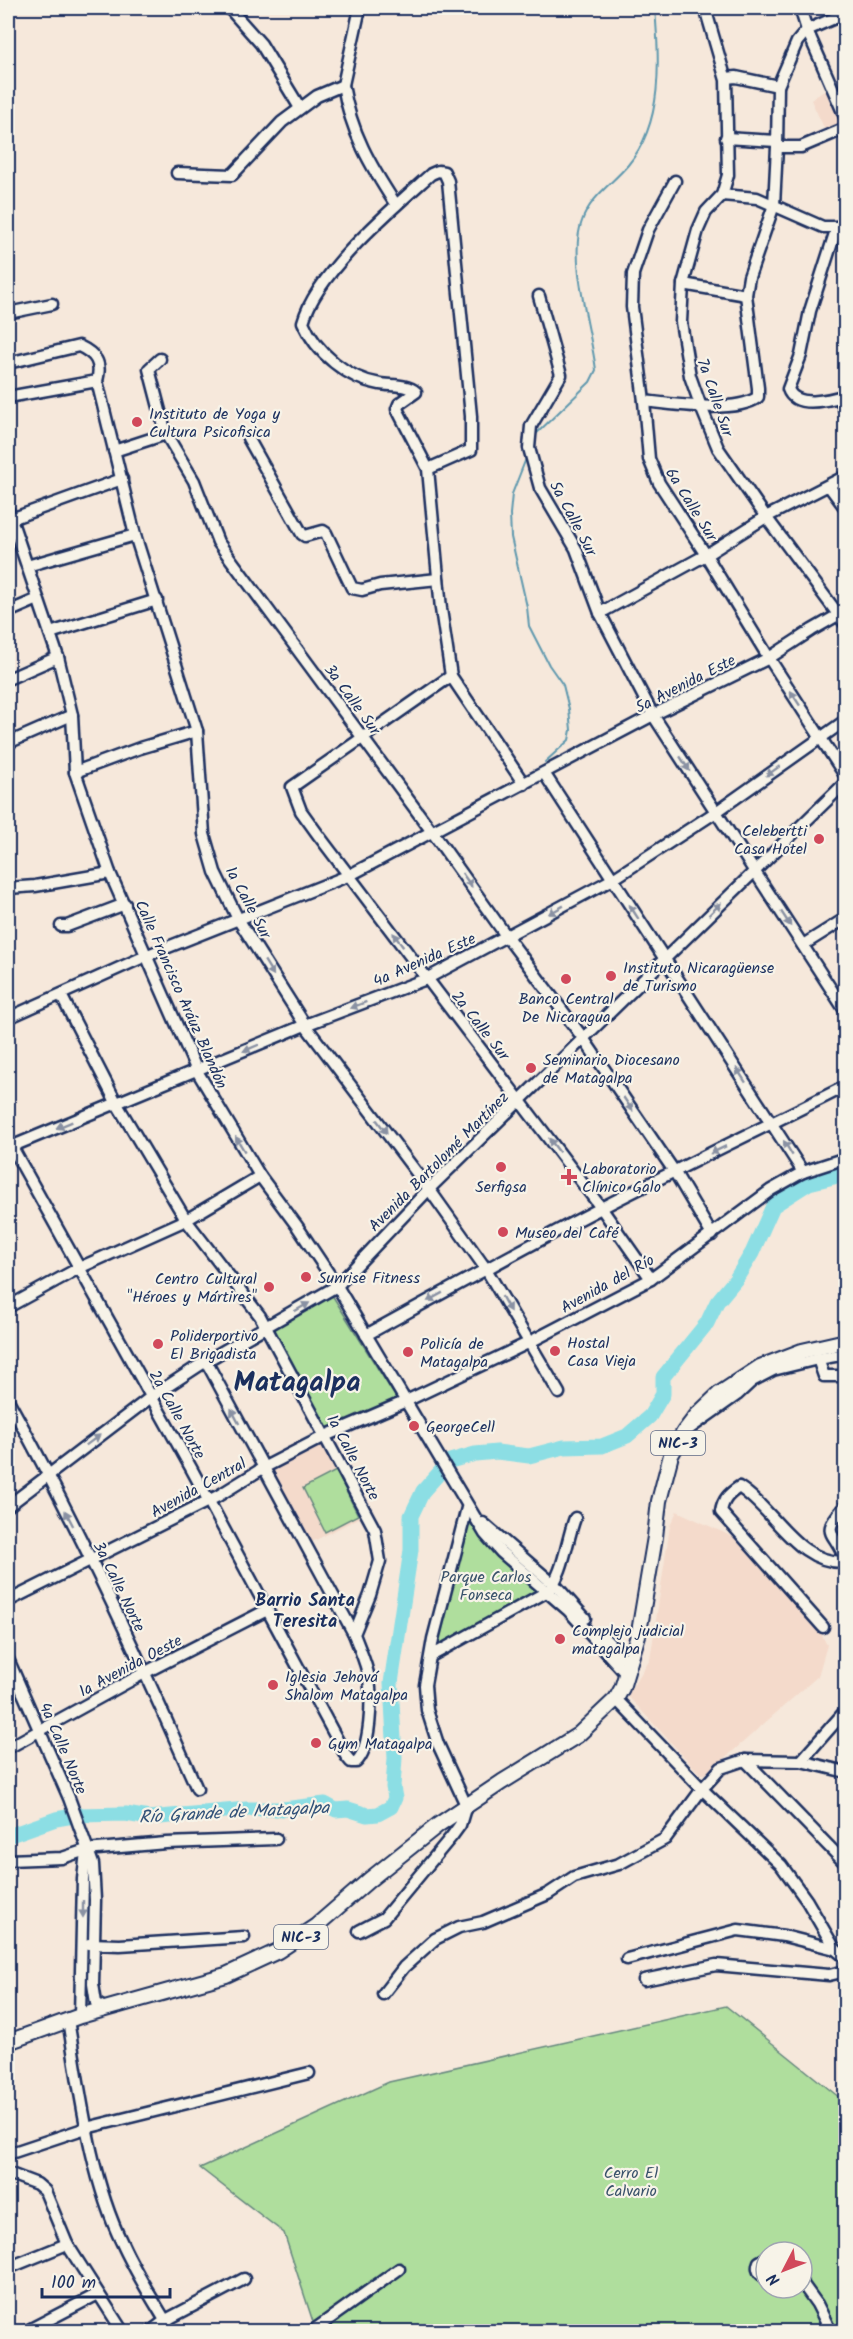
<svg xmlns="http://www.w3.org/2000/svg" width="853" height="2339" font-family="Kalam,sans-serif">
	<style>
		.built { fill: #f4dacb }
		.green { fill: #afde9d; stroke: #65867e; stroke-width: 1.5; fill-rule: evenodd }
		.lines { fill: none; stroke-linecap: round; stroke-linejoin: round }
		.stream { stroke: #5f98ae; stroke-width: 2 }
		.river { stroke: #8cdee4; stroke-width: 15 }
		.minor-casing { stroke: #1b2f5e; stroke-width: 15 }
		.major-casing { stroke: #1b2f5e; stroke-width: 18 }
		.minor { stroke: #f7f3e8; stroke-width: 10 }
		.major { stroke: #f7f3e8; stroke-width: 14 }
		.oneway { fill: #8991a3 }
		.poi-dot { fill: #d1495b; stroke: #f7f3e8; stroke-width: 2 }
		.labels { text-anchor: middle; stroke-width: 4.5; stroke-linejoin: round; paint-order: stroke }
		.shield { fill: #f7f3e8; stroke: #5d6a87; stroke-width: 1.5 }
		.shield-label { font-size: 15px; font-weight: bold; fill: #1b2f5e }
		.street-label { font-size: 16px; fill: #1b2f5e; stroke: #f7f3e8 }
		.poi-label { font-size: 16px; fill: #1b2f5e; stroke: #f7f3e8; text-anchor: start }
		.park-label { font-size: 16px; fill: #39526b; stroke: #f7f3e8 }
		.neighbourhood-label { font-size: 18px; font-weight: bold; fill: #1b2f5e; stroke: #f7f3e8 }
		.water-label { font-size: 18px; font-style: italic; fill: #325279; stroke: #f7f3e8 }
		.town-label { font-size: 28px; font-weight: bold; fill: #1b2f5e; stroke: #f7f3e8 }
	</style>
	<rect width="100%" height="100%" fill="#f6e8db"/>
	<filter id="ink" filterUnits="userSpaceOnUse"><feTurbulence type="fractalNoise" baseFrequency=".0167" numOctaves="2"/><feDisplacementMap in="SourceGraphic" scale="12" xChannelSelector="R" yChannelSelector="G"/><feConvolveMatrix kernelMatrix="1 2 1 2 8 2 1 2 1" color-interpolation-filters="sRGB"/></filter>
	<g filter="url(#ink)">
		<g class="built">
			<path d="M828,88l15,34 -17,10 -15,-32z"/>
			<path d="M324,1443l39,73 -57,29 -38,-73z"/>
			<path d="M677,1511l69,32 71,83 10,19 -9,31 -111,98h-7l-73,-79 23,-35 20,-134z"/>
		</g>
		<g class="green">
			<path d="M332,1295l66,106 -70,29 -55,-102z"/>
			<path d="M336,1471l22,44 -33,17 -22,-44z"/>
			<path d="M467,1508l81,83 -117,65z"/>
			<path d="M726,2006l119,96v229h-529l-32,-98 -84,-65 189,-86zM766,2252h36v36h-36z"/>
		</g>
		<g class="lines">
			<g class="stream">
				<path d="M534,436l56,-54 6,-12c-5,-40 -28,-113 -14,-149 8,-24 30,-37 46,-56 36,-43 31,-105 27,-157"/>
				<path d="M527,456l-15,38 -2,20 1,23 16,70 2,19 20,39 14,20 6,24 2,21 -2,10 -24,22"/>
				<path d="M806,1177l3,6"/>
			</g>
			<path class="river" d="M8,1836l48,-17 23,-4 47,-1 23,4 98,-9h36l42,-5 11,6 12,-1 19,6 11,-1 13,-7 4,-9 -2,-11 2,-29 -4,-75 20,-133v-34l12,-25 27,-30 25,-7 22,-2 32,4 35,-9 38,-1 25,-10 23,-20 13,-22v-17l44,-54 10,-21 19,-23 16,-26 21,-47 36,-23 37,-9"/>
			<defs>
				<g id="minor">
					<path d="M229,8l32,36 39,64"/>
					<path d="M360,8l-17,77c8,48 27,80 53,120"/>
					<path d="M705,8l21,72 2,95 -6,20 -16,17 -8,18 -15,54 -2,38 9,54 11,31 17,41 48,69 80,108"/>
					<path d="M800,8l7,22 39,89"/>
					<path d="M726,78l10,-1 42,9"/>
					<path d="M726,138l51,3"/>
					<path d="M777,147h24l45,-19"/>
					<path d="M177,173l55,2 50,-53 35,-26 26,-11"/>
					<path d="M675,181l-27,49 -15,44 -1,33 12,94 5,58 10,24 47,72 63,103 77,119"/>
					<path d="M722,195l35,3 66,29h23"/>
					<path d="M837,227l-27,84 -9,44 -13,34c7,20 42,11 58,6"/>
					<path d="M683,284l63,11"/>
					<path d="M539,296l22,79 -30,51 -2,22 11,40 36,61 24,64 53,102 193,297"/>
					<path d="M8,313l44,-9"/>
					<path d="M160,359l-11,10 17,65 28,47 24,61 215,291 74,104 76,101 91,133 38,64"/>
					<path d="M8,363l71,-17c17,8 23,17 18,35l38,154 62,196 7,103 11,38 23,47 67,106 124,164 57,80 73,124"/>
					<path d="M8,397l89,-16"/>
					<path d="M840,397l6,17"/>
					<path d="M644,401c27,3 92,13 114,-4v-9l-12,-93 3,-18 25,-72 3,-58 1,-61 19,-44 10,-12 39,-17"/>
					<path d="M248,438l54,96 3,2 18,-5 3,2 26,55 10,2 18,-5 58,-6"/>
					<path d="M114,451l52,-17"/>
					<path d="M428,469l43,-19v-34l-23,-235 -4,-9 -6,-1 -7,3c-39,35 -114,98 -128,148 13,31 45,57 77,62 12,2 27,0 36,8l-17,12 -2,5 31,60 13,140 10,67 73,108"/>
					<path d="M829,486l17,23"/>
					<path d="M8,510l50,147 14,58 3,57 35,101 87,198 63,105 37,50 40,60 148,248 16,18 67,58 58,64"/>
					<path d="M11,519l111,-40"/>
					<path d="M27,566l108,-31"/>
					<path d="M8,612l30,-13"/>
					<path d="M600,613l106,-58 60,-38 80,-41"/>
					<path d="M50,633l107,-33"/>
					<path d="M451,676l-159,111 9,24 18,25 283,373 49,70"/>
					<path d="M8,679l50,-22"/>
					<path d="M8,743l64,-28"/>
					<path d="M75,772l65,-24 57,-17"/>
					<path d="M544,773l259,399"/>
					<path d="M8,888l27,-2 75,-13"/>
					<path d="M61,926h6l58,-22"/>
					<path d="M803,945l43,-27"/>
					<path d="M8,1018l140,-63 202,-80 303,-160 116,-57 43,-28 26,-15 8,-2"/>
					<path d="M8,1140l183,328 155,288 5,6h5c15,-13 16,-64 13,-83 -2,-15 -10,-31 -15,-45l16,-39 10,-34 -5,-31 -115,-214 -74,-96 -69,-116 -56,-109"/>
					<path d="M8,1148l297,-123 121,-46 187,-100 103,-67 130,-92"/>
					<path d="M8,1307l71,-39 107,-48 74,-44"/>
					<path d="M366,1335c102,-56 204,-113 309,-164 57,-29 114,-56 171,-85"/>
					<path d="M818,1359l6,17h22"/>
					<path d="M206,1361l148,273"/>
					<path d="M8,1400c70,126 131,257 189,389"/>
					<path d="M689,1429l48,-34 15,-14 21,-11 45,-11 28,-5"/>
					<path d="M846,1505c-29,32 -10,24 0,57"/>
					<path d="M8,1506l143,-109 55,-36 131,-75 92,-97 417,-407"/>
					<path d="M483,1523l75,65 27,30"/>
					<path d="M8,1601l210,-105 45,-28 62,-32 79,-34 124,-59 123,-64 120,-89 32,-18 43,-14"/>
					<path d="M823,1627l-102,-115c2,-13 8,-18 18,-25 36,23 58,78 107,75"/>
					<path d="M600,1634l30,30"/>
					<path d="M431,1656l117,-65c16,-18 18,-49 27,-73"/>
					<path d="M8,1659l61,139 24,66 2,36 -2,84 3,19 8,5"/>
					<path d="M616,1699l86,90 79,76 26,36 28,48 11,9"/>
					<path d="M8,1748l138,-76 121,-62"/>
					<path d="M745,1760l101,104"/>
					<path d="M801,1761l45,-51"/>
					<path d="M8,1860l54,-2 24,-8 80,-7 110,-4"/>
					<path d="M359,1931l25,-13 68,-82 8,-11 6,-20 -28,-61 -11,-34 -2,-25 8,-46 34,-131"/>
					<path d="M89,1944l31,1 124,-8"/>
					<path d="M627,1959l111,-29 46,6 51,13"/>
					<path d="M644,1980l72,-15 113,10 17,-4"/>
					<path d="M383,1994l21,-27 31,-28 24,-12 24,-5 65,-28 26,-17 45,-13 46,-25 37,-50 19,-21 24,-8 56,1 45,11"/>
					<path d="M80,2016l3,-137 3,-28"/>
					<path d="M68,2020c12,71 22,158 54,223 14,31 33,60 50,89"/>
					<path d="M8,2154l78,-26 223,-55"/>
					<path d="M8,2173l29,11 8,7 22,53 56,88"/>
					<path d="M766,2258l-7,4c-3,7 0,13 7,15"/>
					<path d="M8,2268l59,-24"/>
					<path d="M802,2283l15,21 14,28"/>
					<path d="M25,2332l73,-38"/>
					<path d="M150,2332l16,-12 78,-41"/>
					<path d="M311,2332l88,-63"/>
				</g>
				<path id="major" d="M8,2042l72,-26 146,-41 52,-24 38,-25 53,-46 69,-55 64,-43 76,-47 38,-36 6,-11 17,-56 16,-95 4,-36 12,-46 13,-23 13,-17 22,-21 41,-27 42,-16 44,-10"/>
			</defs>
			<use href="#minor" class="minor-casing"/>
			<use href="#major" class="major-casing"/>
			<use href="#minor" class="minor"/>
			<use href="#major" class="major"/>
		</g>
		<defs><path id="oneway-solid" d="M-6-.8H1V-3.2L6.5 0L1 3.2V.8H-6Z" transform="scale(1.5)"/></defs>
		<g class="oneway">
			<use href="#oneway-solid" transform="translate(795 698) rotate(-123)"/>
			<use href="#oneway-solid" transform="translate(685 764) rotate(57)"/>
			<use href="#oneway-solid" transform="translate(773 771) rotate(145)"/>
			<use href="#oneway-solid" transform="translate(467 880) rotate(55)"/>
			<use href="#oneway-solid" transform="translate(715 909) rotate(-44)"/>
			<use href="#oneway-solid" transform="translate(556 910) rotate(151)"/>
			<use href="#oneway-solid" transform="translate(634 912) rotate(-123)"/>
			<use href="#oneway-solid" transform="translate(786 919) rotate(57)"/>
			<use href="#oneway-solid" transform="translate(398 940) rotate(-126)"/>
			<use href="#oneway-solid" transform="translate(269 968) rotate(58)"/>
			<use href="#oneway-solid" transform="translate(358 1005) rotate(159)"/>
			<use href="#oneway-solid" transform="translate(251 1048) rotate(157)"/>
			<use href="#oneway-solid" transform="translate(741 1075) rotate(-123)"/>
			<use href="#oneway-solid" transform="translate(628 1104) rotate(56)"/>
			<use href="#oneway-solid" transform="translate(64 1125) rotate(158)"/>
			<use href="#oneway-solid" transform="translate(382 1127) rotate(53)"/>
			<use href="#oneway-solid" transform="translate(240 1144) rotate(-121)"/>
			<use href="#oneway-solid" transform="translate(554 1145) rotate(-127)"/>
			<use href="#oneway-solid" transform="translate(788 1148) rotate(-121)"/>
			<use href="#oneway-solid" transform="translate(718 1150) rotate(154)"/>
			<use href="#oneway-solid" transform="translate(435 1297) rotate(151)"/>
			<use href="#oneway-solid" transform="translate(506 1304) rotate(61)"/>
			<use href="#oneway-solid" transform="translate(302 1307) rotate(-30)"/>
			<use href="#oneway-solid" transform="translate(235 1416) rotate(-118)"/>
			<use href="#oneway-solid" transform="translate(93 1440) rotate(-37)"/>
			<use href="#oneway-solid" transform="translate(69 1518) rotate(-118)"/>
			<use href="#oneway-solid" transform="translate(83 1909) rotate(90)"/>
		</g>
	</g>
	<g class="poi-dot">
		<circle cx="137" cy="422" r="6"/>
		<circle cx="819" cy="839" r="6"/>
		<circle cx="611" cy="976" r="6"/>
		<circle cx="566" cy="979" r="6"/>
		<circle cx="531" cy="1068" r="6"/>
		<circle cx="501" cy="1167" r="6"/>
		<path d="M566 1168h6v6h6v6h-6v6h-6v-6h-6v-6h6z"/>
		<circle cx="503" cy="1232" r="6"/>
		<circle cx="306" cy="1277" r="6"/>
		<circle cx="269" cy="1287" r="6"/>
		<circle cx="158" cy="1344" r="6"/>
		<circle cx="555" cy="1351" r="6"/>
		<circle cx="408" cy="1352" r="6"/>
		<circle cx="414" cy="1426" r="6"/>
		<circle cx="560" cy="1639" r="6"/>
		<circle cx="273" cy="1685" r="6"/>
		<circle cx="316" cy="1743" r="6"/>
	</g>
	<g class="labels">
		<g class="shield">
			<rect x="651" y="1431" width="54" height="24" rx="4.5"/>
			<rect x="274" y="1925" width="54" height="24" rx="4.5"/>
		</g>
		<g class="shield-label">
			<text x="678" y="1448">NIC-3</text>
			<text x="301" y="1942">NIC-3</text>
		</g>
		<g class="street-label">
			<text transform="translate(716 397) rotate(71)" y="6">7a Calle Sur</text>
			<text transform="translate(692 504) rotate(58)" y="6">6a Calle Sur</text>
			<text transform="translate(574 518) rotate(62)" y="6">5a Calle Sur</text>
			<text transform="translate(685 683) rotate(-27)" y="6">5a Avenida Este</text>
			<text transform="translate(353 699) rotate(54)" y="6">3a Calle Sur</text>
			<text transform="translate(249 902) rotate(62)" y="6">1a Calle Sur</text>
			<text transform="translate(424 959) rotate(-24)" y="6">4a Avenida Este</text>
			<text transform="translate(182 994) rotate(66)" y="6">Calle Francisco Aráuz Blandón</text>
			<text transform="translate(481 1025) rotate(52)" y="6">2a Calle Sur</text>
			<text transform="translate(438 1161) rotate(-45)" y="6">Avenida Bartolomé Martínez</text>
			<text transform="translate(607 1283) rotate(-29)" y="6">Avenida del Río</text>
			<text transform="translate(178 1414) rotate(61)" y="6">2a Calle Norte</text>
			<text transform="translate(354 1457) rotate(62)" y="6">1a Calle Norte</text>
			<text transform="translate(198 1487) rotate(-29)" y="6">Avenida Central</text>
			<text transform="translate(120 1586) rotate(64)" y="6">3a Calle Norte</text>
			<text transform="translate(130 1665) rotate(-28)" y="6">1a Avenida Oeste</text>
			<text transform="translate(64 1748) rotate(67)" y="6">4a Calle Norte</text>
		</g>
		<g class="poi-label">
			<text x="149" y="419">Instituto de Yoga y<tspan x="149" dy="18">Cultura Psicofisica</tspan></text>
			<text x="807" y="836" text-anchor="end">Celebertti<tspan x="807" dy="18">Casa Hotel</tspan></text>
			<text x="623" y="973">Instituto Nicaragüense<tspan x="623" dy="18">de Turismo</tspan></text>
			<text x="566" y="1004" text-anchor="middle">Banco Central<tspan x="566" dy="18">De Nicaragua</tspan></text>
			<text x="543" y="1065">Seminario Diocesano<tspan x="543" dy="18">de Matagalpa</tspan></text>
			<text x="582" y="1174">Laboratorio<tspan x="582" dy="18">Clínico Galo</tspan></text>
			<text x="501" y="1192" text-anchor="middle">Serfigsa</text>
			<text x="515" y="1238">Museo del Café</text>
			<text x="318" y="1283">Sunrise Fitness</text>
			<text x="257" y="1284" text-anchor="end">Centro Cultural<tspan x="257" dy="18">"Héroes y Mártires"</tspan></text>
			<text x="170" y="1341">Poliderportivo<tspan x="170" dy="18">El Brigadista</tspan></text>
			<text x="567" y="1348">Hostal<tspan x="567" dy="18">Casa Vieja</tspan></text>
			<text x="420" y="1349">Policía de<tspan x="420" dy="18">Matagalpa</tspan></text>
			<text x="426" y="1432">GeorgeCell</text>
			<text x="572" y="1636">Complejo judicial<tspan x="572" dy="18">matagalpa</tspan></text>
			<text x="285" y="1682">Iglesia Jehová<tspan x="285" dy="18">Shalom Matagalpa</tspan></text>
			<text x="328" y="1749">Gym Matagalpa</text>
		</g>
		<g class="park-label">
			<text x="486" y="1582">Parque Carlos<tspan x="486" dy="18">Fonseca</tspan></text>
			<text x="631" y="2178">Cerro El<tspan x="631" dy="18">Calvario</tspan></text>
		</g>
		<g class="neighbourhood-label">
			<text x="305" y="1606">Barrio Santa<tspan x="305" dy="21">Teresita</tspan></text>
		</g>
		<g class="water-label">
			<text transform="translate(234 1812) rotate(-3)" y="6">Río Grande de Matagalpa</text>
		</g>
		<g class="town-label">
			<text x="297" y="1391">Matagalpa</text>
		</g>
	</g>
	<rect width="853" height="2339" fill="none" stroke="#f7f3e8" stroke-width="30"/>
	<rect x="15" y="15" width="823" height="2309" fill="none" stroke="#1b2f5e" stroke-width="2" filter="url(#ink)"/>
	<g transform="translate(784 2270) rotate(228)"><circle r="28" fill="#f7f3e8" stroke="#9fa5b1" stroke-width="1.5"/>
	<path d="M0-4.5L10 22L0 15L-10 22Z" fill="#d1495b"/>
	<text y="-9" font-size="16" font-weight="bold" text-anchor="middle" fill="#1b2f5e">N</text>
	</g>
	<path d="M42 2288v9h128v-9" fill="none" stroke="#1b2f5e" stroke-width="3"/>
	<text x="51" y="2288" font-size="18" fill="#1b2f5e" stroke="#f7f3e8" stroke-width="4.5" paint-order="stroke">100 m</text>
</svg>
